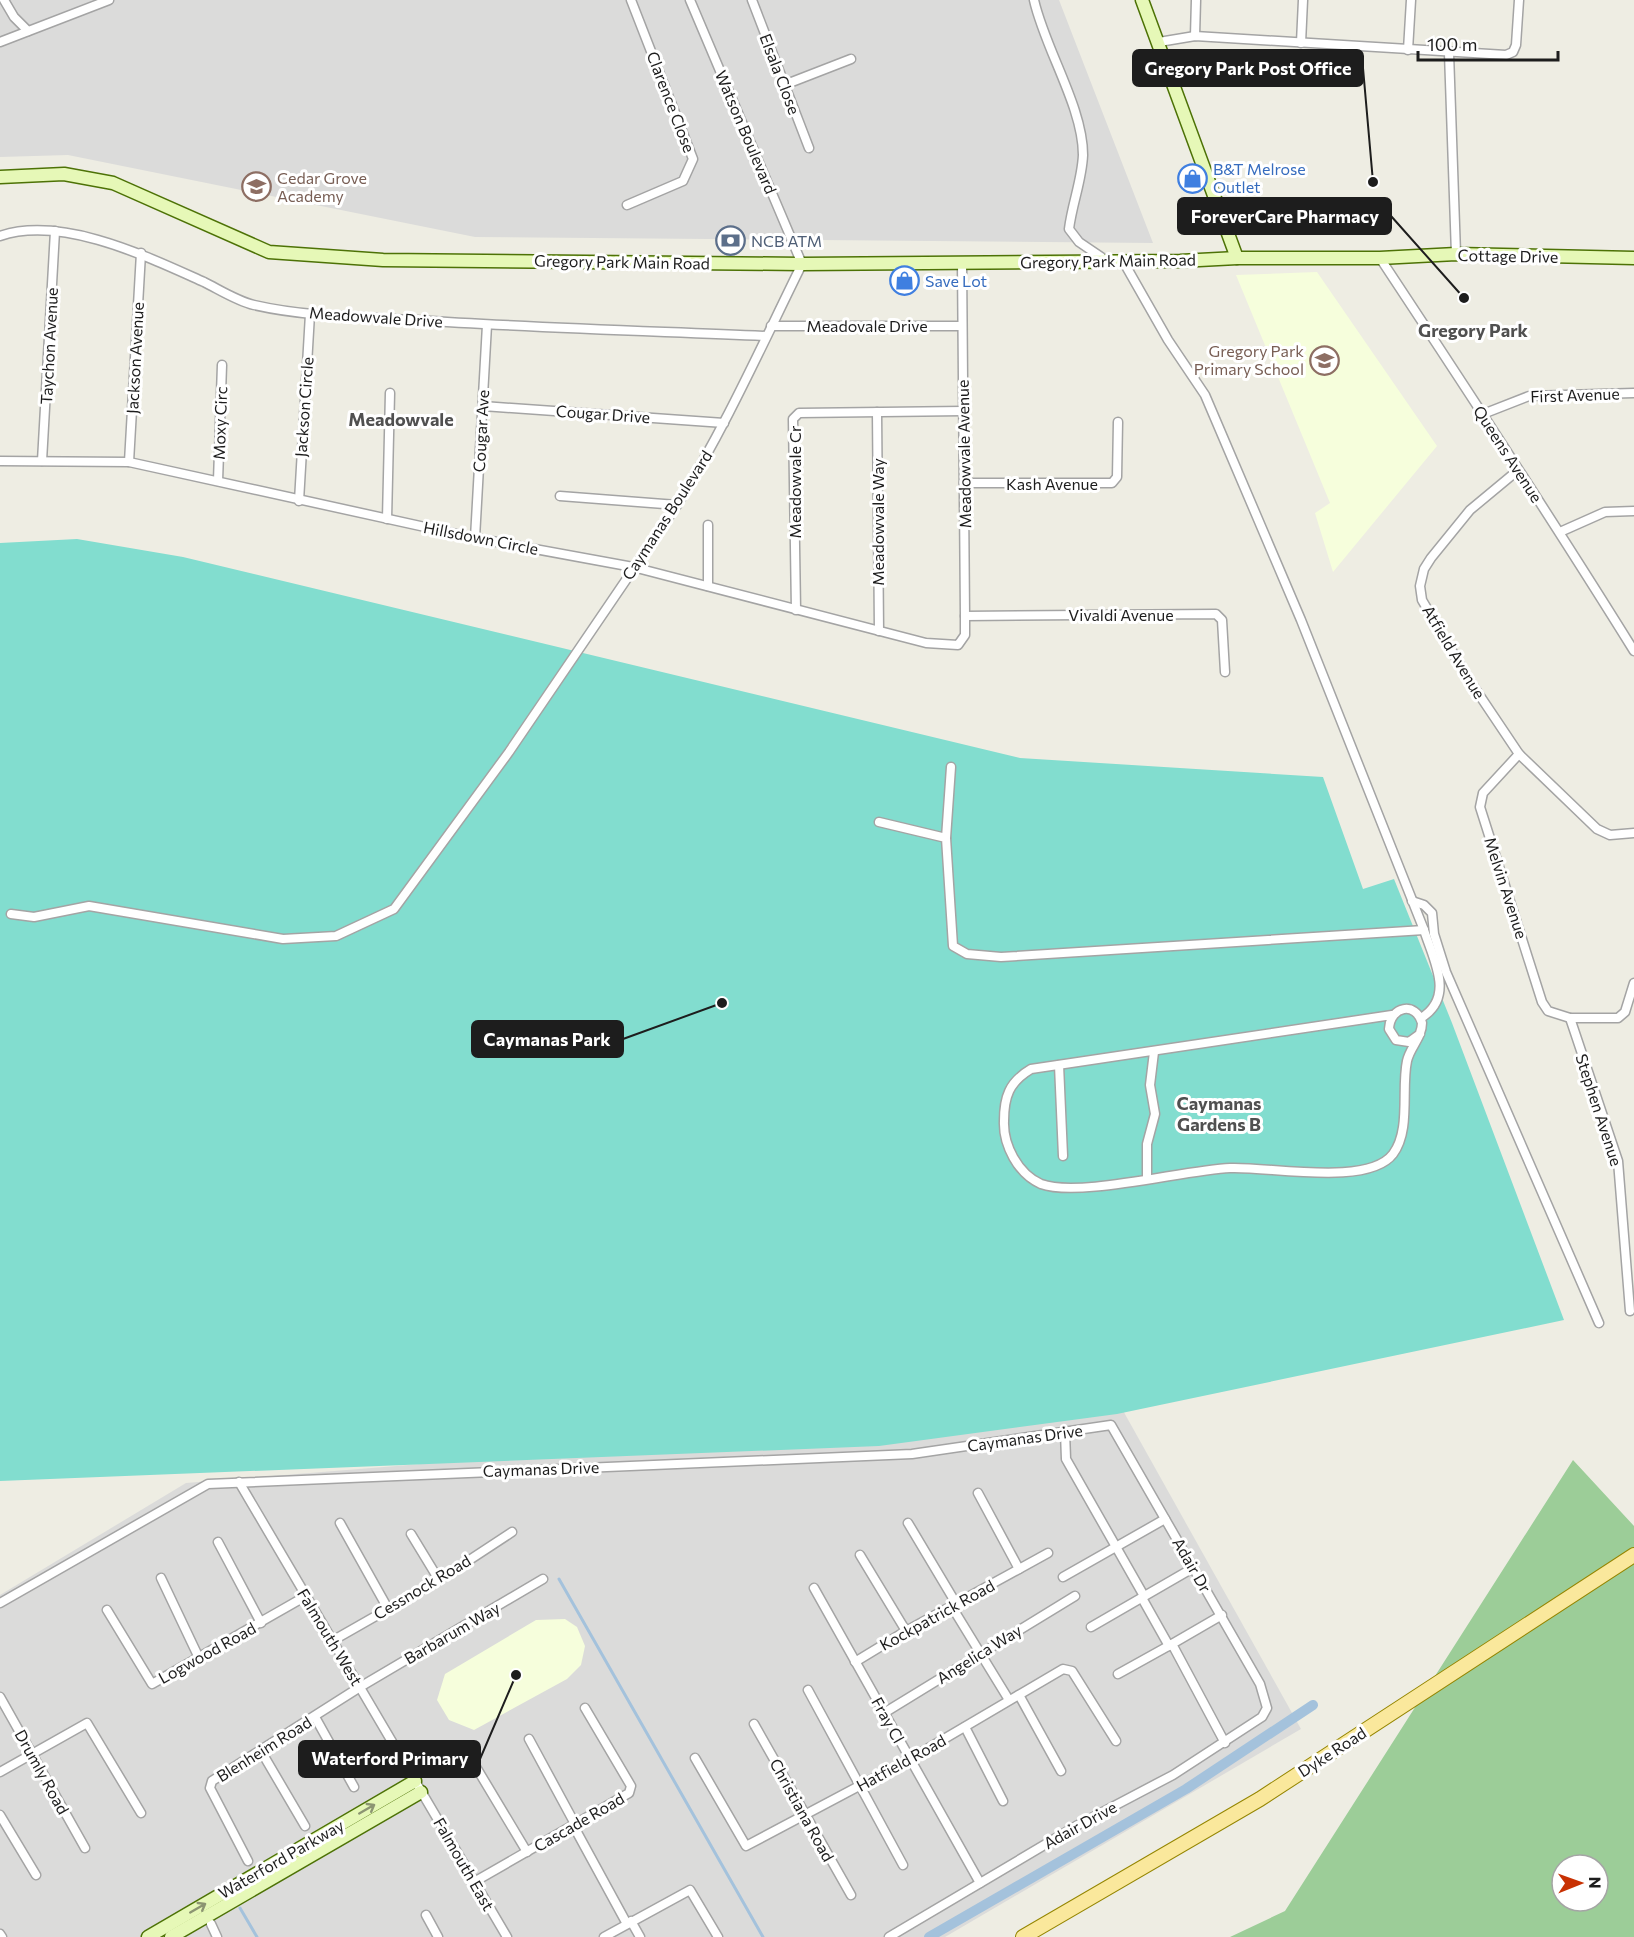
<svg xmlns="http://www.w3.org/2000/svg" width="1634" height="1937" font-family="Commissioner,sans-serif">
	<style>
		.residential { fill: #dbdbda }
		.education { fill: #f6fedc }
		.forest { fill: #9ccd98; fill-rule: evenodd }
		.pitch { fill: #82ddcf }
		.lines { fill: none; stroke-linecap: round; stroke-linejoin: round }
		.stream { stroke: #a4c2dc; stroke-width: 3 }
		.canal { stroke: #a4c2dc; stroke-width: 10 }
		.street-casing { stroke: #a4a4a4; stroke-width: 11 }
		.secondary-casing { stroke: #4d7206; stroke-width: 15 }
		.primary-casing { stroke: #958602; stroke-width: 16 }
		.street { stroke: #fff; stroke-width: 8 }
		.secondary { stroke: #e6f8b7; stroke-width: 12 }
		.primary { stroke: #fae89c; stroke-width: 14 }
		.oneway { stroke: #8c9572 }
		.labels { text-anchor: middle; stroke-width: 6; stroke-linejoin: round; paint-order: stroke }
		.street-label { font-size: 16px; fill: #1d1d1d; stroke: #fff }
		.shop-label { font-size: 16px; fill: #366cbe; stroke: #fff; text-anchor: start }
		.education-label { font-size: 16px; fill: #785e54; stroke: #fff; text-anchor: start }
		.service-label { font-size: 16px; fill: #4e5e75; stroke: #fff; text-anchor: start }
		.neighbourhood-label { font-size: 18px; font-weight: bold; fill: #505050; stroke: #fff }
		.leader { fill: none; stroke: #1d1d1d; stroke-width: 2 }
		.callout-dot { fill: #1d1d1d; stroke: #fff; stroke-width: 2 }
		.callout { fill: #1d1d1d; stroke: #1d1d1d; stroke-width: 2 }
		.callout-label { font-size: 18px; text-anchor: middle; font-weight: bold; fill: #fff }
	</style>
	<rect width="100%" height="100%" fill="#eeede3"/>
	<g class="residential">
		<path d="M0,0h1059l94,243 -678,-6 -407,-82 -68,2z"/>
		<path d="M1121,1407l180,322 -356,208h-945v-342l186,-112z"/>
	</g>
	<g class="education">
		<path d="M1317,272l120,174 -104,126 -18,-59 15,-10 -94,-228z"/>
		<path d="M565,1619l12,8 8,19 -4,19 -14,14 -93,51 -25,-10 -12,-20 8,-26 91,-54z"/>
	</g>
	<path class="forest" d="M1573,1460l61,66v411h-404l55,-26zM1562,1865h36v36h-36z"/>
	<path class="pitch" d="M77,539l106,18 837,201 303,19 40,112 31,-10 58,144 112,297 -447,94 -238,32 -879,35v-938z"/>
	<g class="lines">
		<g class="stream">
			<path d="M559,1579l204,358"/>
			<path d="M240,1908l17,29"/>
		</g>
		<path class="canal" d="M929,1937l257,-148 127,-84"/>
		<defs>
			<g id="street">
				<path d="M4,0l10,17 14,14"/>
				<path d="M752,0l57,148"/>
				<path d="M1034,0c11,49 49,107 49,155 -1,25 -11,49 -14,74l10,13 28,19"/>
				<path d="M1195,36l1,-36"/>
				<path d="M0,42l109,-42"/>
				<path d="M1159,42l36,-6 311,19 7,-3 3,-7 3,-45"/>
				<path d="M1301,43l2,-43"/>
				<path d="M1408,50l3,-50"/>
				<path d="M1449,53l7,201"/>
				<path d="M784,85l67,-26"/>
				<path d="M627,205l56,-24 10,-22 -62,-159"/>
				<path d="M0,236c62,-21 148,21 204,46 16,8 33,19 50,23 52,12 109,12 162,15 117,8 234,11 350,16"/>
				<path d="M1380,258c86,130 172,261 254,393"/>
				<path d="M1123,261l45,79 37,55 96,225 123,310c10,31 31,67 -3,88"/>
				<path d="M771,326h191"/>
				<path d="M483,406l241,17"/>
				<path d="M877,412l2,219"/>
				<path d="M1483,414l46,-18 105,-3"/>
				<path d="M0,461l129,1 346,76 158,29 293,76 32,2 7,-10v-19l-3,-354"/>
				<path d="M42,461l13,-230"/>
				<path d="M129,462l12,-209"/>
				<path d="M1517,471l-47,39 -39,48 -7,11 -4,17 2,14 46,78 51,76 78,75 13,6 24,-2"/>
				<path d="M218,481l4,-116"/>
				<path d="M964,483h148l5,-6 1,-55"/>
				<path d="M560,496l117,9"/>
				<path d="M299,501l11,-187"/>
				<path d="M387,519l3,-126"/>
				<path d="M1560,532l45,-20 29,-1"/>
				<path d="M475,538l12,-213"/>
				<path d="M708,586v-61"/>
				<path d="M796,610l-3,-191 6,-6 165,-2"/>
				<path d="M965,616l251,-2 6,6 3,52"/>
				<path d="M1519,754l-36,39 -3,14 62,195 6,9 22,7h48l7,-6 9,-29"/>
				<path d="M879,822l67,16 7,108 14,8 34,3 423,-27"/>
				<path d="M946,838l5,-71"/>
				<path d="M1412,901l12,4 8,8 2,21 12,38 153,351"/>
				<path d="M11,914l23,3 55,-11 194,33 53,-3 58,-27 115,-157 168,-247c48,-77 85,-160 125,-241l-112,-264"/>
				<path d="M1392,1015l-361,54c-22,13 -27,28 -27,52 -1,24 14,53 37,63 38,14 143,-14 189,-16 38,-2 138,19 163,-14 18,-24 8,-65 14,-93 3,-14 15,-23 15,-38 -6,-22 -32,-17 -33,6l7,11 13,2 11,-8"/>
				<path d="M1570,1018l48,143 12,150"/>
				<path d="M1059,1065l4,91"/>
				<path d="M1147,1178v-34l8,-30 -5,-29 4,-33"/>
				<path d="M1065,1432l1,27 78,137"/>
				<path d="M239,1482l268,455"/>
				<path d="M340,1523l47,84"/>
				<path d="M908,1523l49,82"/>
				<path d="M411,1534l28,46"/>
				<path d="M218,1542l43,81"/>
				<path d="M860,1555l46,76"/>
				<path d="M1019,1569l29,-16"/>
				<path d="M1063,1577l102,-58"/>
				<path d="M161,1578l38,80"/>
				<path d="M814,1588l166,295"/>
				<path d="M1142,1598l27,48"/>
				<path d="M0,1603l208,-119 704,-30 199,-29 149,259 7,24 -5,9 -89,58 -95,50 -189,112"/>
				<path d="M952,1607l57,93"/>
				<path d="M107,1610l45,74 154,-88"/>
				<path d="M1222,1615l-50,29 53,99"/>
				<path d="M1091,1627l102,-59"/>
				<path d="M332,1641l107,-61 73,-48"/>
				<path d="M855,1662l51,-31 113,-62 -41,-76"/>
				<path d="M1118,1674l54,-30"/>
				<path d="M808,1690l95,175"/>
				<path d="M1019,1695l42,76"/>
				<path d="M0,1697l85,151"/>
				<path d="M884,1713l191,-117"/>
				<path d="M315,1717l39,70"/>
				<path d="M754,1724l97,171"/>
				<path d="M965,1727l38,74"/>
				<path d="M529,1739l46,85"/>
				<path d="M261,1751l44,75"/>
				<path d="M695,1758l51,88 164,-87 153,-90 9,2 44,70"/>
				<path d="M476,1767l51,85"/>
				<path d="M0,1772l87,-49 54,90"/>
				<path d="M0,1815l36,60"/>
				<path d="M573,1825l54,99"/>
				<path d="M248,1861l-38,-73 2,-7 148,-94 183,-108"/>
				<path d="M474,1882l155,-89 2,-7 -46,-78"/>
				<path d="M426,1915l12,22"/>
				<path d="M631,1921l9,16"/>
				<path d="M211,1924l6,13"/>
				<path d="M0,1934l2,3"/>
				<path d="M604,1937l86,-47 28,47"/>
			</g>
			<g id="secondary">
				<path d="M1142,0l95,258"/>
				<path d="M0,177l64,-3 49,9 156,69 114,8 419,4 378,-3 57,-3h143l76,-4 178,4"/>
				<path d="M148,1937l267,-156"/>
				<path d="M171,1937l250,-145"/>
			</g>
			<path id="primary" d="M1023,1937l237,-138 374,-244"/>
		</defs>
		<use href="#street" class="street-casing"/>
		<use href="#secondary" class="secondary-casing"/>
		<use href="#primary" class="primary-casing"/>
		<use href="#street" class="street"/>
		<use href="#secondary" class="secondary"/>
		<use href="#primary" class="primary"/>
	</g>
	<defs><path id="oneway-shaft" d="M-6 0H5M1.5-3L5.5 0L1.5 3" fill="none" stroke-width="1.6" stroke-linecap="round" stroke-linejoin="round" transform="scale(1.5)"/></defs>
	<g class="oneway">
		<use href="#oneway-shaft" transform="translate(367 1809) rotate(-30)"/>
		<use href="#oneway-shaft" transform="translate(198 1908) rotate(-30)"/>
	</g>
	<defs>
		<symbol id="shop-ring" viewBox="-11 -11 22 22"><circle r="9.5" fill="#fff" stroke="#3f7fe0" stroke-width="1.5"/><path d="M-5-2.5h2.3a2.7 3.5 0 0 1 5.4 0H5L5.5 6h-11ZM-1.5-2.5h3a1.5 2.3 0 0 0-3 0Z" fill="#3f7fe0"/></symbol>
		<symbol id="school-ring" viewBox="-11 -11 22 22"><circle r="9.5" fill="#fff" stroke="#8d6e63" stroke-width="1.5"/><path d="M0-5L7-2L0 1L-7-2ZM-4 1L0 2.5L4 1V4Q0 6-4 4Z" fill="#8d6e63"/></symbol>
		<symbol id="bank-ring" viewBox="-11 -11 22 22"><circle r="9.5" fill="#fff" stroke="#5c6f8a" stroke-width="1.5"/><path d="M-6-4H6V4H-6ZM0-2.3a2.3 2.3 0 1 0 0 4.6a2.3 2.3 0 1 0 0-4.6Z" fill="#5c6f8a"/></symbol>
	</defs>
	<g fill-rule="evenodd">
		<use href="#shop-ring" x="1176" y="162" width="33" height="33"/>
		<use href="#school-ring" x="240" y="170" width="33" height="33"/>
		<use href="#bank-ring" x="714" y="224" width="33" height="33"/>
		<use href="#shop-ring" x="888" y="264" width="33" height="33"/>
		<use href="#school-ring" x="1308" y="344" width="33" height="33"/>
	</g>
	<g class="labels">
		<g class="street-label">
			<text transform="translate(780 74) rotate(69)" y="6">Elsala Close</text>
			<text transform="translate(671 102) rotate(69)" y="6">Clarence Close</text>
			<text transform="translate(746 132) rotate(67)" y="6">Watson Boulevard</text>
			<text transform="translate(1508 256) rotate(1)" y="6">Cottage Drive</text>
			<text transform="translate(1108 261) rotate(-1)" y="6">Gregory Park Main Road</text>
			<text transform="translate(622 262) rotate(1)" y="6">Gregory Park Main Road</text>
			<text transform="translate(376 317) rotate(4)" y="6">Meadowvale Drive</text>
			<text x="867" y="332">Meadovale Drive</text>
			<text transform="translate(49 346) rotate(-87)" y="6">Taychon Avenue</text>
			<text transform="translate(135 358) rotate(-87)" y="6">Jackson Avenue</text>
			<text transform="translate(1575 395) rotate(-2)" y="6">First Avenue</text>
			<text transform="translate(304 407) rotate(-86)" y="6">Jackson Circle</text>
			<text transform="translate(603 414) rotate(4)" y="6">Cougar Drive</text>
			<text transform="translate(220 423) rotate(-88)" y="6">Moxy Circ</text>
			<text transform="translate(481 431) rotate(-87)" y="6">Cougar Ave</text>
			<text transform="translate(964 454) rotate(-91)" y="6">Meadowvale Avenue</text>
			<text transform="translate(1508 454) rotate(57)" y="6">Queens Avenue</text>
			<text transform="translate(795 482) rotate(-90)" y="6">Meadowvale Cr</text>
			<text x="1052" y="490">Kash Avenue</text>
			<text transform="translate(667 515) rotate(-57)" y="6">Caymanas Boulevard</text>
			<text transform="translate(878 522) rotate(-90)" y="6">Meadowvale Way</text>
			<text transform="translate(481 538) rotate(11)" y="6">Hillsdown Circle</text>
			<text x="1121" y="621">Vivaldi Avenue</text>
			<text transform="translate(1454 652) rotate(59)" y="6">Atfield Avenue</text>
			<text transform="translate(1506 888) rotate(72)" y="6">Melvin Avenue</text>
			<text transform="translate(1599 1110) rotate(72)" y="6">Stephen Avenue</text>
			<text transform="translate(1025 1438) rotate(-8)" y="6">Caymanas Drive</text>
			<text transform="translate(541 1469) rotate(-2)" y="6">Caymanas Drive</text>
			<text transform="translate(1192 1565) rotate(60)" y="6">Adair Dr</text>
			<text transform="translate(422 1587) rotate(-31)" y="6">Cessnock Road</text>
			<text transform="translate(937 1615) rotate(-29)" y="6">Kockpatrick Road</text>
			<text transform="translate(452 1633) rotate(-30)" y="6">Barbarum Way</text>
			<text transform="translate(330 1637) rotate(59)" y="6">Falmouth West</text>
			<text transform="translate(207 1653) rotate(-29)" y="6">Logwood Road</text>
			<text transform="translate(979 1654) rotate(-32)" y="6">Angelica Way</text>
			<text transform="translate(888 1720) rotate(61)" y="6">Fray Cl</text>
			<text transform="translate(264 1749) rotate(-32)" y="6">Blenheim Road</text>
			<text transform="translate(1332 1752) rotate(-33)" y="6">Dyke Road</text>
			<text transform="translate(901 1763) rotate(-29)" y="6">Hatfield Road</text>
			<text transform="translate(42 1772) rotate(61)" y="6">Drumly Road</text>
			<text transform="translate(802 1810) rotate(61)" y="6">Christiana Road</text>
			<text transform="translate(579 1822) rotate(-30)" y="6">Cascade Road</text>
			<text transform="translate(1080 1825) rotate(-29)" y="6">Adair Drive</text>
			<text transform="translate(281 1859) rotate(-30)" y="6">Waterford Parkway</text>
			<text transform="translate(464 1864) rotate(60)" y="6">Falmouth East</text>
		</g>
		<g class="shop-label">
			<text x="1213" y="175">B&amp;T Melrose<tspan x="1213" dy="18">Outlet</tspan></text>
			<text x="925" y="287">Save Lot</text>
		</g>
		<g class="education-label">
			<text x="277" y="184">Cedar Grove<tspan x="277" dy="18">Academy</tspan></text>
			<text x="1304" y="357" text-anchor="end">Gregory Park<tspan x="1304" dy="18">Primary School</tspan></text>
		</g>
		<g class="service-label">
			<text x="751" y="247">NCB ATM</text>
		</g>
		<g class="neighbourhood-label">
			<text x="1473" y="337">Gregory Park</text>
			<text x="401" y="426">Meadowvale</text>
			<text x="1219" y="1110">Caymanas<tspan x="1219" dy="21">Gardens B</tspan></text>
		</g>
	</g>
	<path class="leader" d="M1373 182L1363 68M1464 298L1391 216M722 1003L623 1039M516 1675L480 1759"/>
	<g class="callout-dot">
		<circle cx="1373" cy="182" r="6"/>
		<circle cx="1464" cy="298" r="6"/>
		<circle cx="722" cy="1003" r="6"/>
		<circle cx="516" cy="1675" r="6"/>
	</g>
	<g class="callout">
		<rect x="1133" y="50" width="230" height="36" rx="6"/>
		<rect x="1178" y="198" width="213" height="36" rx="6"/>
		<rect x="472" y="1021" width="151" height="36" rx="6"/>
		<rect x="299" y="1741" width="181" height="36" rx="6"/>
	</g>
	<g class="callout-label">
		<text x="1248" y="75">Gregory Park Post Office</text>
		<text x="1285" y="223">ForeverCare Pharmacy</text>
		<text x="547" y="1046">Caymanas Park</text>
		<text x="390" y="1765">Waterford Primary</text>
	</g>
	<g transform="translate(1580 1883) rotate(89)"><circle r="28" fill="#ffffff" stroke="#a5a5a5" stroke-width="1.5"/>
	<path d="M0-4.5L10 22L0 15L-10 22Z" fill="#c83103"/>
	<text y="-9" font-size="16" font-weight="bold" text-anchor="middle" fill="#1d1d1d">N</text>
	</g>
	<path d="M1418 51v9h140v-9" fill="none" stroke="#1d1d1d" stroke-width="3"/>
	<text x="1427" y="51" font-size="18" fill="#1d1d1d" stroke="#ffffff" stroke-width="4.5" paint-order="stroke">100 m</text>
</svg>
